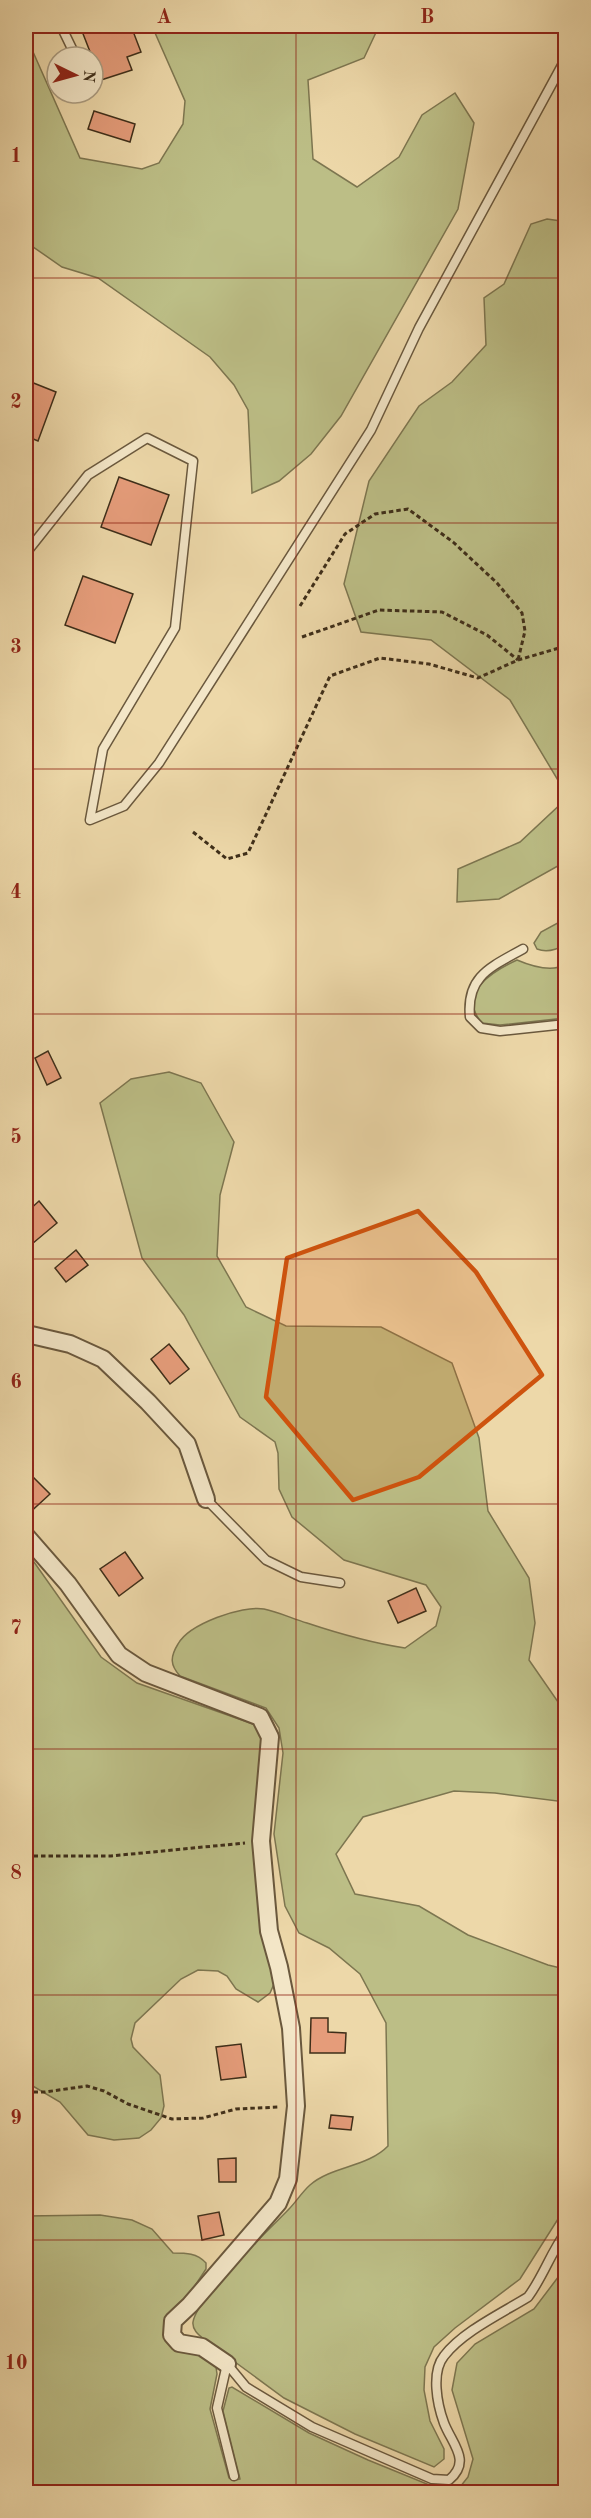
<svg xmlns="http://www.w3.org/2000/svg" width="591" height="2518" font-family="'Old Standard TT',serif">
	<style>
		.green { fill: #bcbe86; stroke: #7d7650; stroke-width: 1.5 }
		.building { fill: #e59c7a; stroke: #3e2e19; stroke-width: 1.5 }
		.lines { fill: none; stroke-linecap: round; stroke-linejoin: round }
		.lane-casing { stroke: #6a583d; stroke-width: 11 }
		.street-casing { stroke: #6a583d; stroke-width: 20 }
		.path { stroke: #3e2e19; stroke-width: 3; stroke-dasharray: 4.5 3; stroke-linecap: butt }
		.lane { stroke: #f3e6c7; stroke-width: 8 }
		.street { stroke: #f3e6c7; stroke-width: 16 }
		.marked { fill: #ce530e; fill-opacity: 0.2; stroke: #ce530e; stroke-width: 4.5; stroke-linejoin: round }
		.grid { fill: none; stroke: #8f2418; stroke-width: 1.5; stroke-opacity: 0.55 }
		.neatline { fill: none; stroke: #8f2418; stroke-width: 2 }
		.grid-label { font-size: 20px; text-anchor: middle; font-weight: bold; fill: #8f2418 }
	</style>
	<rect width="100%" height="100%" fill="#edd8a9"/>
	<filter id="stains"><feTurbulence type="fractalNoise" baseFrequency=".00333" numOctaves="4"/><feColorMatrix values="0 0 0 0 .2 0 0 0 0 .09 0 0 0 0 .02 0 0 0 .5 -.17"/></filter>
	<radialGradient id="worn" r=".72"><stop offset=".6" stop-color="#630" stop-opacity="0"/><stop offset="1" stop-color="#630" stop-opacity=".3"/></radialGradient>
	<g class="green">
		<path d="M152,26h227l-15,32 -56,22 5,79 44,28 42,-30 23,-42 33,-22 19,30 -16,86 -117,207 -30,38 -32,27 -27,12 -4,-83 -14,-25 -24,-28 -112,-79 -36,-11 -36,-25v-206l54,122 62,11 17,-6 24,-39 2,-23z"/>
		<path d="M547,219l14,2 5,6 -1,57 -3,4 4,7 -1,497 -55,-92 -79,-60 -70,-8 -17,-48 25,-103 50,-75 33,-24 34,-37 -2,-47 20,-14 27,-60z"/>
		<path d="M565,800v62l-66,37 -42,3 1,-33 62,-27z"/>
		<path d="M565,919v26c-9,5 -18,8 -28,4l-3,-6 7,-11z"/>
		<path d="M517,960c14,6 34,12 48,5v53l-65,7 -18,-2c-26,-30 11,-52 35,-63z"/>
		<path d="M169,1072l32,11 33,59 -14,53 -3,61 29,51 40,19 95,1 71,36 27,75 9,73 41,67 6,45 -6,37 36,52v90l-70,-9 -41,-2 -91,26 -27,37 19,40 64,12 49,29 80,30 17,4v239l-45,71 -65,49 -21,19 -9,20 -1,23 6,31 14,28v10l-10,8 -79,-33 -71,-36 -79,-58c-6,-5 -13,-10 -12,-18 4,-25 76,-92 96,-113 7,-7 13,-17 21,-24 22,-19 58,-18 78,-39l-2,-123 -26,-49 -31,-26 -30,-15 -14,-27 -11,-72 9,-81 -4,-25 -13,-20 -86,-32c-10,-11 -10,-19 -2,-32 11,-20 64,-39 86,-35 15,3 29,10 43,14 33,11 65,20 98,25l31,-22 5,-19 -15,-22 -82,-25 -52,-43 -13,-28 -1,-36 -3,-11 -35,-25 -56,-102 -42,-57 -42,-155 31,-24z"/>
		<path d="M26,1554l8,8 67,95 36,26 119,42 6,13 12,246 -4,9 -12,9 -22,-13 -9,-13 -9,-5 -20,-1 -17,9 -46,44 -4,16 2,8 27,28 4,31 -3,12 -10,12 -12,8 -25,2 -26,-5 -28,-33 -34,-20z"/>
		<path d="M100,2215l32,5 20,9 21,24c13,0 24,0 33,10v6l-41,62 36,22 15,14 1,7 -7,35 19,69 7,2 4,-1 -17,-68 6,-23 3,-1 77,46 59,27 76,31 16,-4 8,-10 5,-18 -21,-69 5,-27 18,-19 59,-35 31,-41v224h-539v-276z"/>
	</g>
	<g class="building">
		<path d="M80,26h51l10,26 -14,5 5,13 -31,10z"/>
		<path d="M94,111l41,13 -5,18 -42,-13z"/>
		<path d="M26,380l30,12 -18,49 -12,-5z"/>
		<path d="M119,477l50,18 -18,50 -50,-18z"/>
		<path d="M83,576l50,18 -18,49 -50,-18z"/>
		<path d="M48,1051l13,27 -14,7 -12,-27z"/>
		<path d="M39,1201l18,22 -31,26v-36z"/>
		<path d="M76,1250l12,15 -22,17 -11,-14z"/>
		<path d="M169,1344l20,25 -19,15 -19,-25z"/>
		<path d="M26,1470l24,24 -24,22z"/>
		<path d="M125,1552l18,26 -24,18 -19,-27z"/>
		<path d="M416,1588l10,23 -28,12 -10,-22z"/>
		<path d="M311,2018h17v14l18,1 -1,20h-35z"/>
		<path d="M241,2044l5,33 -25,3 -5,-33z"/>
		<path d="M331,2115l22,2 -2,13 -22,-2z"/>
		<path d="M236,2158v24h-17l-1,-23z"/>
		<path d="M219,2212l5,23 -22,5 -4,-24z"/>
	</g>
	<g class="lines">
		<defs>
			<g id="lane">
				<path d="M61,26l15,31"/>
				<path d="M26,553l62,-78 59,-37 46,23 -18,167 -72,121 -13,71 34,-14 35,-43 212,-333 48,-102 147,-270"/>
				<path d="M523,949c-32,18 -57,27 -53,68l11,11 19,3 66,-7"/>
				<path d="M206,1499l60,61 35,17 39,6"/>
				<path d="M234,2476l-17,-68 10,-44 19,23 66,40 120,52 17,1c23,-19 3,-36 -5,-57 -7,-19 -13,-51 0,-67 18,-24 58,-43 84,-59 15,-20 23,-45 38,-65"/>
			</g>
			<g id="street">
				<path d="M26,1331l1,3 43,10 33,15 45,43 39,42 19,55"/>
				<path d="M26,1536l42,48 51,71 27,18 114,44 10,20 -9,104 8,90 10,36 12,61 5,78 -8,73 -10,24 -88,102 -17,16 -1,14 7,8 23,4 25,17"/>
			</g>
		</defs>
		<use href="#lane" class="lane-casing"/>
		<use href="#street" class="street-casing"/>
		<g class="path">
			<path d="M300,606l45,-72 30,-20 33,-5 45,33 44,41 25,30 3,18 -7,29"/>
			<path d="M302,637l77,-27 63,2 45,23 31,25"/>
			<path d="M193,832l34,27 21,-6 82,-177 50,-18 49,6 49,14 40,-18 48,-14"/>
			<path d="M26,1856h85l134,-13"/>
			<path d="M26,2092h19l42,-6 17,5 24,13 44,15 31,-1 33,-9 43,-2"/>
		</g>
		<use href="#lane" class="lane"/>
		<use href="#street" class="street"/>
	</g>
	<path class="marked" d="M418,1211l58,61 66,103 -123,102 -66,23 -87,-103 21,-139z"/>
	<path class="grid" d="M296,26v2466M26,278h540M26,523h540M26,769h540M26,1014h540M26,1259h540M26,1504h540M26,1749h540M26,1995h540M26,2240h540"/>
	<rect width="591" height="2518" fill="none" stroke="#edd8a9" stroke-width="66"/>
	<g transform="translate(75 75) rotate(95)"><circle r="28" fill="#f3e6c7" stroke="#ab9c81" stroke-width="1.5"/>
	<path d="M0-4.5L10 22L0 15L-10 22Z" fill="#8f2418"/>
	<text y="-9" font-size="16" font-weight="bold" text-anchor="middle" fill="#3e2e19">N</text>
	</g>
	<rect x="33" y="33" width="525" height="2452" class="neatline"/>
	<g class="grid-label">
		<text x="164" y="23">A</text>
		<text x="427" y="23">B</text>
		<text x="16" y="162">1</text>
		<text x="16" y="408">2</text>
		<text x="16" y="653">3</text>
		<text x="16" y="898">4</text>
		<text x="16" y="1143">5</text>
		<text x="16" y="1388">6</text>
		<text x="16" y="1634">7</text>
		<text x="16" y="1879">8</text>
		<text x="16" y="2124">9</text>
		<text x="16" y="2369">10</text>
	</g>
	<rect width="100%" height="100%" filter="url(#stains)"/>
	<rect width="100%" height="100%" fill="url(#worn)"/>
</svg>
